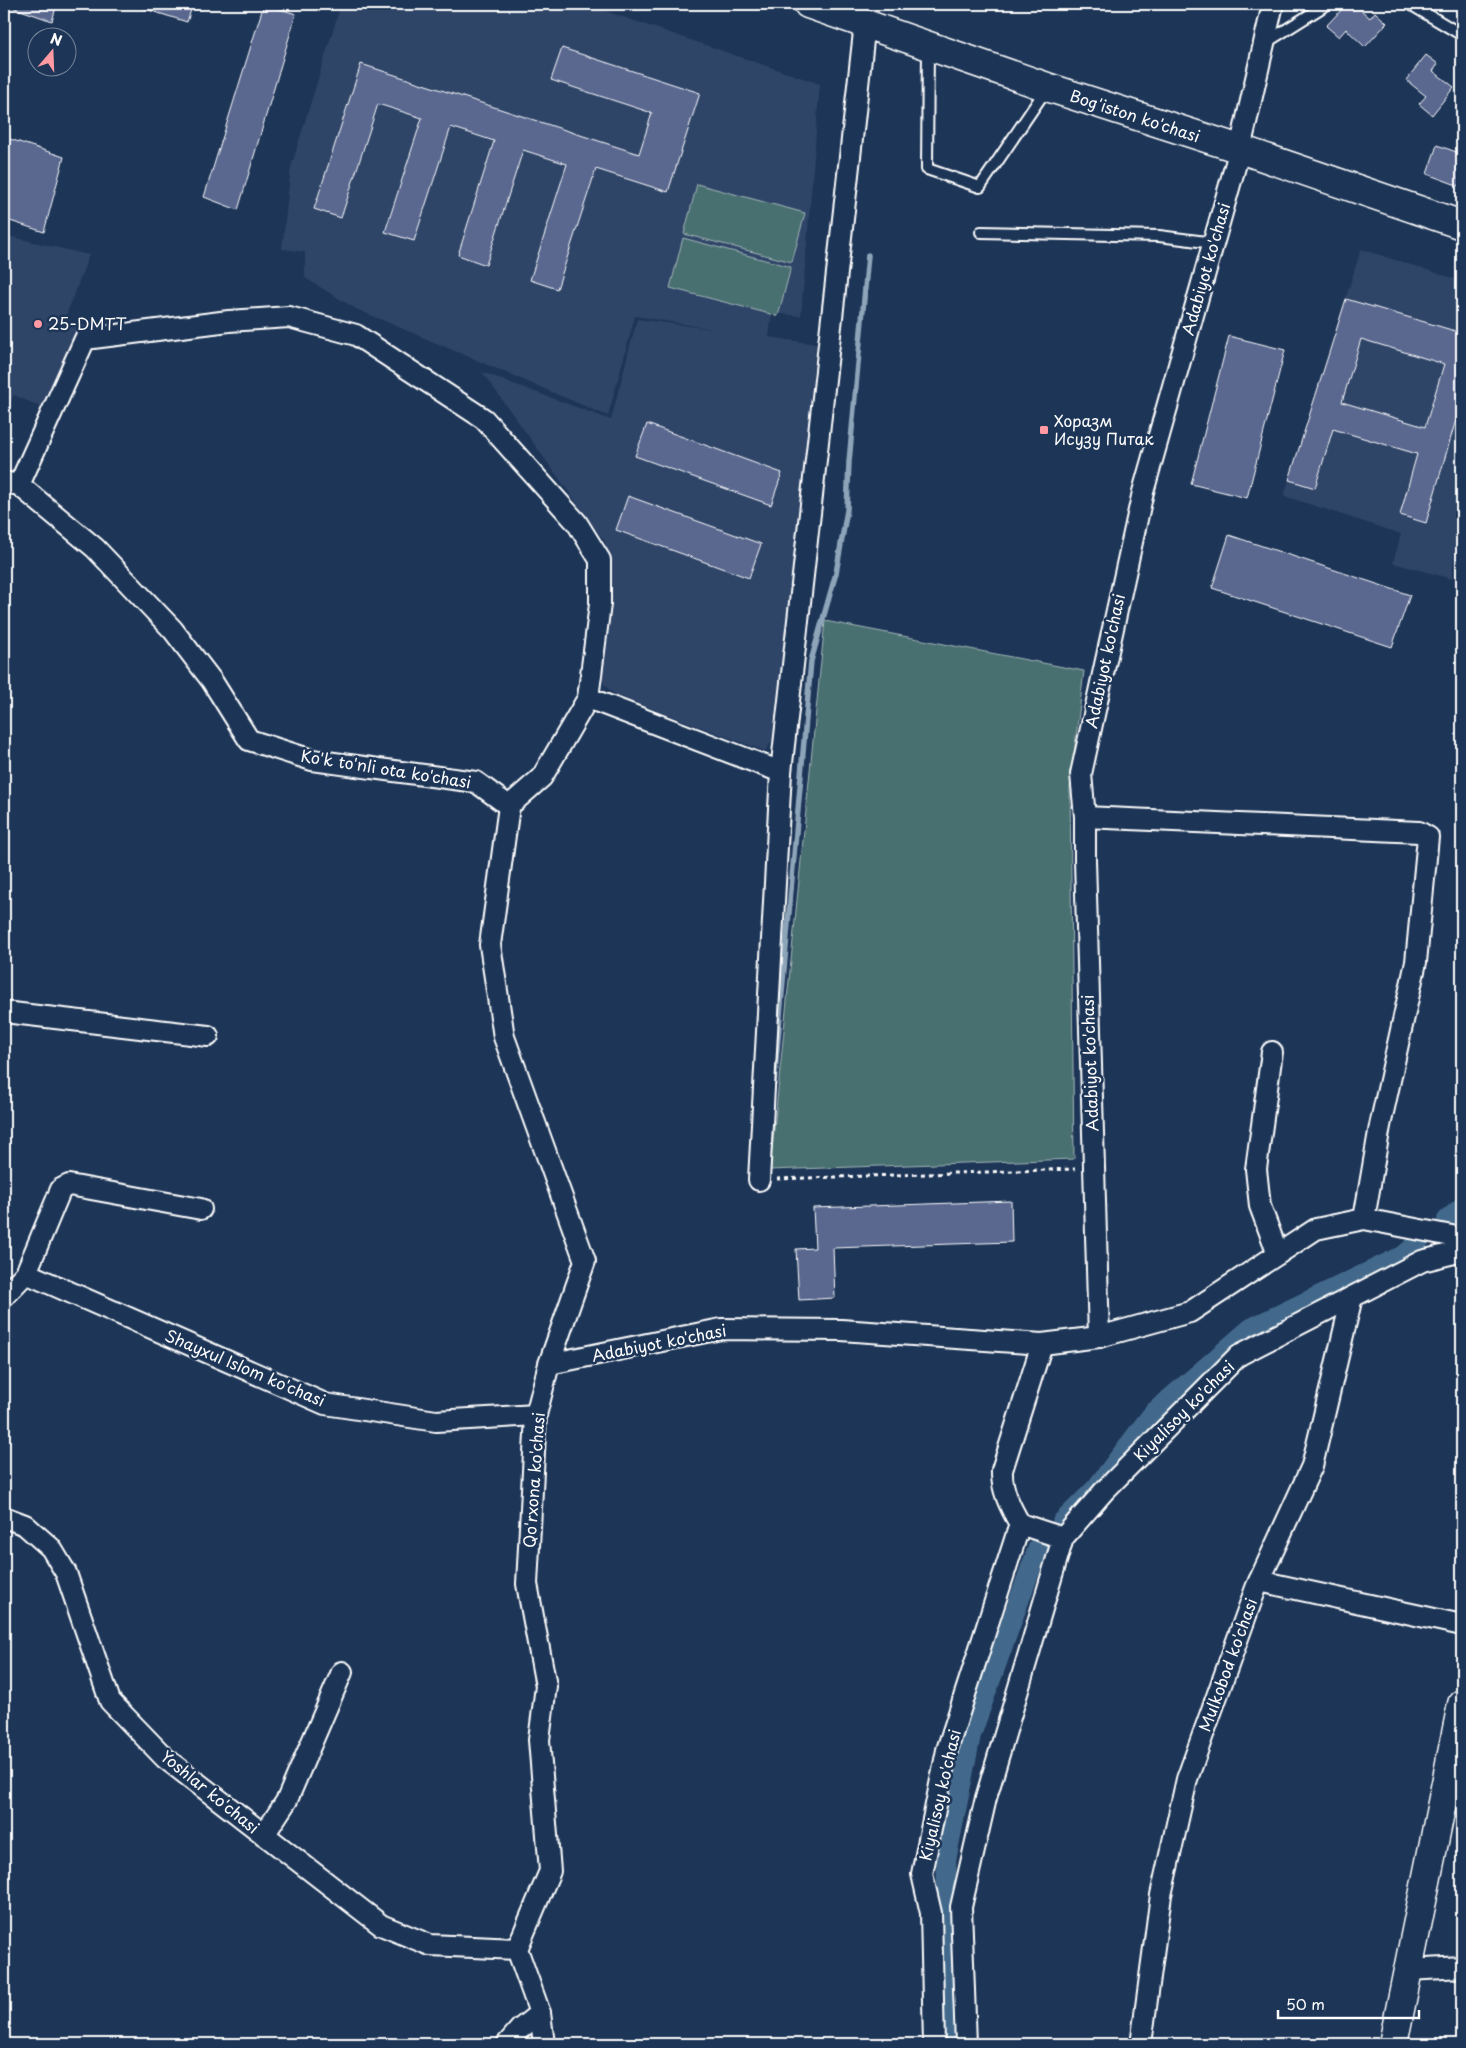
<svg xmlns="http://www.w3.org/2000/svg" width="1466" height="2048" font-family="'Playpen Sans',sans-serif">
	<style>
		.built { fill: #2f4468 }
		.green { fill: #4a6f71; stroke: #a4b7b8 }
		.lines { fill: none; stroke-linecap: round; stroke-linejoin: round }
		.stream { stroke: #8ea5b9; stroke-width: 5.5 }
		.canal { stroke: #43698b; stroke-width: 20 }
		.building { fill: #5a6890; stroke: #fff; fill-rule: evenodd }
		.lane-casing { stroke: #fff; stroke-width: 14 }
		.street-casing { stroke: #fff; stroke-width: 24 }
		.secondary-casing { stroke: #fff; stroke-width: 31 }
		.path { stroke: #fff; stroke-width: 3; stroke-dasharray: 4 4; stroke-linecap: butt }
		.lane { stroke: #1d3557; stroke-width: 10 }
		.street { stroke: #1d3557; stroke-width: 20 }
		.secondary { stroke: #1d3557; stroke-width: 28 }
		.poi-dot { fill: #ff9aa2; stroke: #1d3557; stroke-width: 2 }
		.labels { text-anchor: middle; stroke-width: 5; stroke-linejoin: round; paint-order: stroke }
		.street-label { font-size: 16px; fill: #fff; stroke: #1d3557 }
		.poi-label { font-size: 16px; fill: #fff; stroke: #1d3557; text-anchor: start }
	</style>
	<rect width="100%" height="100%" fill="#1d3557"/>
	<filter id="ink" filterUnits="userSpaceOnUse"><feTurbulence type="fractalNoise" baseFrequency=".02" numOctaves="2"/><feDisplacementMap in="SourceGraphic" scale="10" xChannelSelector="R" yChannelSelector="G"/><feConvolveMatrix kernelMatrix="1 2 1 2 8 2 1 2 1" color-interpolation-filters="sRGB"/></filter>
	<g filter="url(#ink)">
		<g class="built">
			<path d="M341,4h244l235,80 -19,232 -29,-3 -3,24 47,7 -40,392 -11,15 -150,-56 -15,-15 5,-138 -123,-170 129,48 26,-101 82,11 -84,-14 -27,100 -252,-107 -51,-31v-26l-23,-3 9,-82z"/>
			<path d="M4,235l85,20 -25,66 15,6 -38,80 -27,-12 -7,14 -3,-1z"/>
			<path d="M1361,249l101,32v255h-6l-4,43 -59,-16 8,-29 -117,-38z"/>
		</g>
		<g class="green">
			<path d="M697,184l108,29 -13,49 -108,-28z"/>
			<path d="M683,238l108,29 -13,49 -108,-28z"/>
			<path d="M825,621l259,50 -14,116 4,372 -304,11z"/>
		</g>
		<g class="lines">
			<path class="stream" d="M774,1084l37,-423 25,-88 11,-63 2,-48 19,-207"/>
			<g class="canal">
				<path d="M1447,1220l15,-13"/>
				<path d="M1062,1522l34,-34 57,-75 98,-85 153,-73 14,-12"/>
				<path d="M952,2044l1,-39 -7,-145 25,-125 68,-190"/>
			</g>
		</g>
		<g class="building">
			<path d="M9,4h48l-5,17 -43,-15z"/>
			<path d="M140,4h53l-6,18 -48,-15z"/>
			<path d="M264,4l32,10 -58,196 -34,-13z"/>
			<path d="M1347,4h7l16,14 5,-6 12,11 -22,24 -19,-18 -7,8 -13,-11z"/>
			<path d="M562,48l138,45 -32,99 -72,-23 -39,120 -27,-9 37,-116 -44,-14 -37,115 -28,-10 36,-114 -43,-14 -37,114 -29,-9 37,-114 -44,-14 -37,114 -27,-9 47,-145 278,90 13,-41 -101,-33z"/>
			<path d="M1426,55l12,9 -5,7 21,16 -22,28 -13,-11 7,-8 -20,-16z"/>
			<path d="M4,137l60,20 -20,75 -40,-13z"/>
			<path d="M1437,145l25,9v33l-35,-13z"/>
			<path d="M1346,299l116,34v66l-36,124 -26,-8 17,-61 -84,-25 -18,59 -26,-8zM1361,339l83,25 -19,63 -83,-25z"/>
			<path d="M1229,336l56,14 -38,148 -56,-14z"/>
			<path d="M647,424l135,49 -11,32 -136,-49z"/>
			<path d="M628,496l133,48 -12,34 -133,-48z"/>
			<path d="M1229,535l181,60 -18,52 -180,-59z"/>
			<path d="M1011,1201l1,41 -179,6 2,50 -36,2 -3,-51 19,-1 -2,-40z"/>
		</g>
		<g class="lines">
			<defs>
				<g id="lane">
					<path d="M1410,4l52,31"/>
					<path d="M1265,43l62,-39"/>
					<path d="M928,48l-1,121 53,18 67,-99"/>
					<path d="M981,232l178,4 55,7"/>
				</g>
				<g id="street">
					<path d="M4,482l15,3 76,63 78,82 39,51 37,59 63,20 164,22 33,24"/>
					<path d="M19,485l66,-146 144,-18 60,-4 67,18 128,84 93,104 23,37v44l-12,94 -46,79 -33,29"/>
					<path d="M588,698l193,74"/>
					<path d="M509,806l-19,139 14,92 81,224 -36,103 -13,51 -9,169 19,102 -7,54 11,131 -33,78 23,64 4,31"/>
					<path d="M1085,817l334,15 9,5 -12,125 -36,164 -16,93"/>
					<path d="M4,1012l204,24"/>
					<path d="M1272,1052l-16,117 4,37 18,48"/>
					<path d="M759,1180l22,-408 84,-749"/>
					<path d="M26,1273l35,-84 8,-4 132,24"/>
					<path d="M4,1296l22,-23 299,131 111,17 100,-6"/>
					<path d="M1099,1337l-14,-477v-43l-4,-43 62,-282 97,-343 33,-145"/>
					<path d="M549,1364l172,-35 120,1 201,14 57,-7 91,-25 126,-83 48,-10 98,19"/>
					<path d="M4,1517l21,8 26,23 15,25 44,128 55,57 216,167 49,20 87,4"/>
					<path d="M1020,1524l43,14 41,-47 135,-136 183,-94 40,-10"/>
					<path d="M1259,1581l203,44"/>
					<path d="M264,1835l23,-35 55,-128"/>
					<path d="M1408,1970l54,-3"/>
					<path d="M507,2044l13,-15 20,-16"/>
					<path d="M934,2044l-3,-131 -9,-39 25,-124 73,-226c-10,-17 -19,-35 -18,-54l40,-126"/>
					<path d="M966,2044l-5,-137 25,-109 77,-260"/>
					<path d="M1141,2044l20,-149 26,-116 69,-191 56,-122 40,-169"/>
				</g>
				<g id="secondary">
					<path d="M808,4l239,83 193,62 222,76"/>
					<path d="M1393,2044l69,-340"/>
				</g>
			</defs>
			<use href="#lane" class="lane-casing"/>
			<use href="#street" class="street-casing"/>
			<use href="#secondary" class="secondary-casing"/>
			<path class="path" d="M777,1179l298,-10"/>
			<use href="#lane" class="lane"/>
			<use href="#street" class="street"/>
			<use href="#secondary" class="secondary"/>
		</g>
	</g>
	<g class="poi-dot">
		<circle cx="38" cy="324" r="5"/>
		<rect x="1039" y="425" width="10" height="10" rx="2.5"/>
	</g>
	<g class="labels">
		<g class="street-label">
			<text transform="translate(1135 116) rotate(18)" y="6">Bog'iston ko'chasi</text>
			<text transform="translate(1206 269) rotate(-74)" y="6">Adabiyot ko'chasi</text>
			<text transform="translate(1105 661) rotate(-78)" y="6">Adabiyot ko'chasi</text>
			<text transform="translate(386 769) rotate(9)" y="6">Ko'k to'nli ota ko'chasi</text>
			<text transform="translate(1090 1063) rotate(-92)" y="6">Adabiyot ko'chasi</text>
			<text transform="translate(659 1343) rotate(-11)" y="6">Adabiyot ko'chasi</text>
			<text transform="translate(245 1368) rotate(23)" y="6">Shayxul Islom ko'chasi</text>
			<text transform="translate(1184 1411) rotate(-45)" y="6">Kiyalisoy ko'chasi</text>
			<text transform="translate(534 1480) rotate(-86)" y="6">Qo'rxona ko'chasi</text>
			<text transform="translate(1228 1665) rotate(-70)" y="6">Mulkobod ko'chasi</text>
			<text transform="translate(210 1792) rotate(39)" y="6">Yoshlar ko'chasi</text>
			<text transform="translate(940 1795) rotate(-77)" y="6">Kiyalisoy ko'chasi</text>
		</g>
		<g class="poi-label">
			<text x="48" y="330">25-DMTT</text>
			<text x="1054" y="427">Хоразм<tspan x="1054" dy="18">Исузу Питак</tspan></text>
		</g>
	</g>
	<rect width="1466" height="2048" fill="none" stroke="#1d3557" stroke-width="20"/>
	<rect x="10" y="10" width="1446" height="2028" fill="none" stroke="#fff" stroke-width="2" filter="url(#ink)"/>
	<g transform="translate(52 52) rotate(19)"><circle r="24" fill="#1d3557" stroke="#77869a"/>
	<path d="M0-4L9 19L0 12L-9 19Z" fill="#ff9aa2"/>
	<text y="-8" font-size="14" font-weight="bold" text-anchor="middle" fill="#ffffff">N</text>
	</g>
	<path d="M1278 2010v8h141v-8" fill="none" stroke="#ffffff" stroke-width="2.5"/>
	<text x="1286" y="2010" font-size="15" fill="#ffffff" stroke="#1d3557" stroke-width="4" paint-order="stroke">50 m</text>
</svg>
